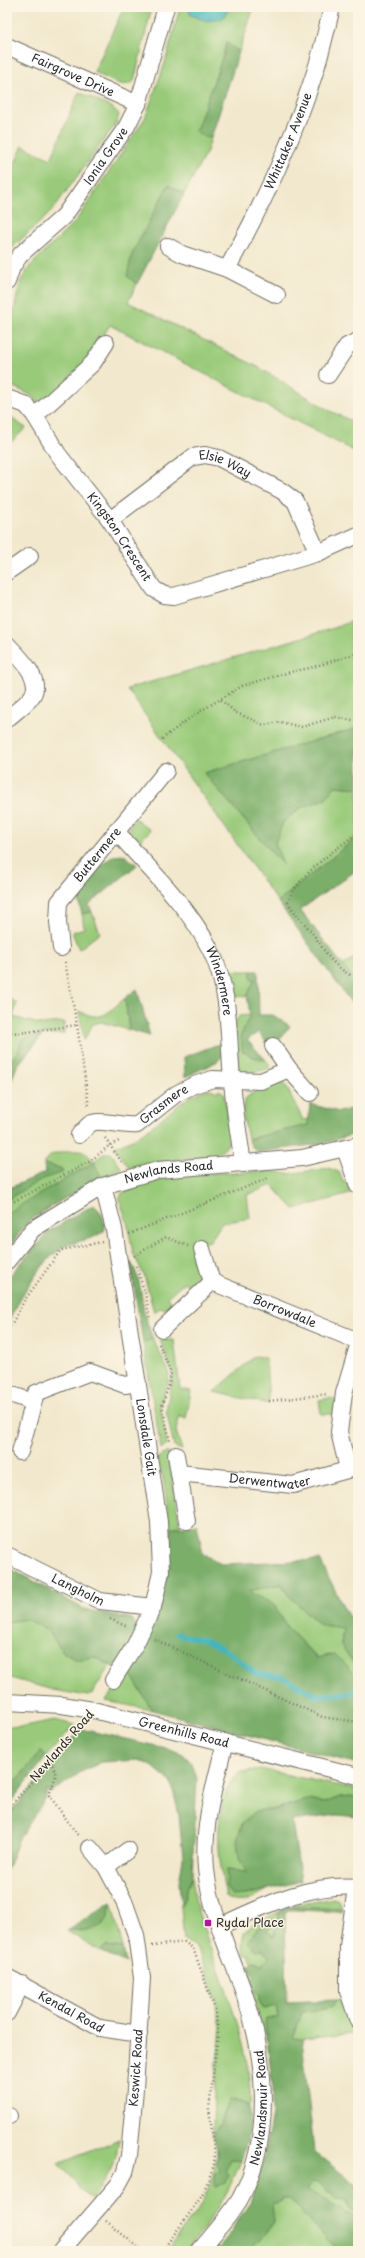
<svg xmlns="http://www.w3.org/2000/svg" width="365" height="2258" font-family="'Playpen Sans',sans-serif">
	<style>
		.green { fill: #99ca79; stroke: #627a52 }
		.forest { fill: #7aae69; stroke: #526c4a }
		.water { fill: #45b5bc; stroke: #387074 }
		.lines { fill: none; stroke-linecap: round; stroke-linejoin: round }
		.stream { stroke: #45b5bc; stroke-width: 5 }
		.minor-casing { stroke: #716d64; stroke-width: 18 }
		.path { stroke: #716d64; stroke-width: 2.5; stroke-dasharray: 1 3; stroke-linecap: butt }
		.minor { stroke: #fff; stroke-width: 16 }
		.poi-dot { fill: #b5179e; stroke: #fcf5e5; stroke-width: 1.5 }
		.labels { text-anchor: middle; stroke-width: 3; stroke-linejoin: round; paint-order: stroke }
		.street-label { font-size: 12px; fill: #2b2b2b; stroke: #fcf5e5 }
		.poi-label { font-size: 12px; fill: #2b2b2b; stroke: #fcf5e5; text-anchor: start }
	</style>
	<rect width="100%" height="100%" fill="#fcf5e5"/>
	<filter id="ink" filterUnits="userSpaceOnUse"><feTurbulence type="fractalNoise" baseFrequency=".025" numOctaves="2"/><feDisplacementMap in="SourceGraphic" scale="8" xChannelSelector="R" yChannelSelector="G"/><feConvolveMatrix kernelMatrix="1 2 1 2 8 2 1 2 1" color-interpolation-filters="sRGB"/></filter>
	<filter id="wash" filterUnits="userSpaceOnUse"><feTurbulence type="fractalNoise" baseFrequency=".012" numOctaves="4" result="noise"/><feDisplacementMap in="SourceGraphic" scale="16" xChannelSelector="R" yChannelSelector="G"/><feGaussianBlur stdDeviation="0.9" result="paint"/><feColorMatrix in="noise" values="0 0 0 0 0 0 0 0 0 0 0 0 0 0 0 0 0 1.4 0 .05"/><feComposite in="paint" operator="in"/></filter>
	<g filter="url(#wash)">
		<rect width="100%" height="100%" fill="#f2e8cd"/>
		<g class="green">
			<path d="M124,7h28l-18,74c-10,10 -29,-4 -40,-9z"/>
			<path d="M180,7h74l-15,45 -13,-9 -2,10 -28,78 4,4 11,3 -4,13 -23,43 -16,-9 -41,91 10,8 -9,18 132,66 70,43 28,13v29l-248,-128 -28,44 -40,35 -15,-11 -18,-8 -2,-17 3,-38 10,-48 10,-16 45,-44 70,-104 20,-55z"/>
			<path d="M79,92l34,16 6,6 -2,8 -66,90 -38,35 -6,11v-78l16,-34 28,13z"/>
			<path d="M8,416l18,12 -19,18v-29z"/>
			<path d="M358,619v109l-154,45 78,91 -7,-21 8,-21 18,-14 24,-9 10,-13 23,2v48l-80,66 -151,-213 207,-61z"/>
			<path d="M136,819l14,11 -13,15 -7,-10 -1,-8z"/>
			<path d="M92,912l8,21 -21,16 -7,-17 12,-4 -2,-14z"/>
			<path d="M358,955l-3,6 3,5v19l-16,-19z"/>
			<path d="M229,971h22v7l4,2 -8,16 -13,1 -6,-5 -3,-14z"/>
			<path d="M7,998l10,5 -4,14 26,7 25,-2v12h-21l-26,32 -10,25z"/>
			<path d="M125,998l4,32 -28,-8 -8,2 -9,16 -5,-29c24,12 28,2 46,-13z"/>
			<path d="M250,1015l-9,20 12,22 13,3 4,6 -2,3 -24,5 -5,-4 -6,-44 6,-10z"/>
			<path d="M278,1082h6l19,38 6,-1 -1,6 -60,14c-9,-41 -10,-42 30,-57z"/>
			<path d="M211,1089l6,3 2,-2 5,3 6,44c-4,25 -40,21 -59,24 -13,1 -27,6 -40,9l-17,-23c9,-4 18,-7 25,-12 23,-13 45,-42 72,-46z"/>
			<path d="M68,1151h16l10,10 11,-8h6l11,16 -52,26 -40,25 -23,29v-60l38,-16 -1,-11 7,-7z"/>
			<path d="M328,1168l11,4 4,10 5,-1 2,13 -56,15 -22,-24 -25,10 3,23 -28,5 -12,18 -14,4 -4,16 8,7 -5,23 -11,-9 -17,15 7,9 -3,4 -11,-2 -6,4 -10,-37 -11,-22 -6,-32 -8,-22 3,-6 12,-4 2,-6 42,-8 94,-4 16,3z"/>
			<path d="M153,1339l16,33 -1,11 -8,22 7,39 -6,5 -18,-107z"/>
			<path d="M160,1340h14l6,49 11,2 -5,27 -7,-3 -3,16 6,19 -8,-3 -8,-37 7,-35z"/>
			<path d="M255,1356l11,2 3,46 -55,-12z"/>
			<path d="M329,1398l8,2 -1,14h-15l-2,-14z"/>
			<path d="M168,1452l12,74 -10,2 -7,-51 -6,-19z"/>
			<path d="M281,1584l7,11 55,32 -2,18 17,24v8l-23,-23 -18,4 -30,-31 -13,-22 -26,-14z"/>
			<path d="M27,1618l20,12 17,23 13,7 18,-3 15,8 -18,29 -4,2 -35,-6 -46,-13v-55z"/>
			<path d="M126,1674l7,4 19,32 -46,-9z"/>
			<path d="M55,1720l19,5 -27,31 -6,-4 -24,28 -10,6v-60l13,1z"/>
			<path d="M260,1769l98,21v8l-7,-2 -10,1 -16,6 -18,-3 -35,10 -16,1 -14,12 5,49 -20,-2 19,25 23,-6c-13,7 -28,19 -43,8 -8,-39 -15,-90 11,-124z"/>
			<path d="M192,1876c2,13 3,28 8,41 20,63 53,125 50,193l-3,-5 -19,-3 -7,22 -8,11 1,-46 7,-62 -5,-25 -17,-49 -4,-6 -11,-7 -3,-33z"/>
			<path d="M333,1898l6,2 3,9 -54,-2z"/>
			<path d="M111,1902l12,46 -18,-2 -5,5 -33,-20 2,-1 13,1 25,-11z"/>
			<path d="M279,1912v7l-6,20 -10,-15 -8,7 -6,12 7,8 7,-1 6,7 -8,9 -7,-5 -2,2 -3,-9h-4l-3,-10 2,-12 13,-10z"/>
			<path d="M249,1965l1,5 6,7 -5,5 4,11 4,2v6l4,8 13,-3 2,12h-12v22l-22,-73z"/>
			<path d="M343,1999l12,35 -53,5 -9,-1 9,-26 29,-4 6,-8z"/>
			<path d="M120,2139c-4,26 -13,39 -29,60l-12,-9 -2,-8 -19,-18z"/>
			<path d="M217,2147c2,9 0,16 3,25l-5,2 -1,9 11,-13 6,-11 10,2c-14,34 -30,64 -56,90h-18c26,-36 48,-57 50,-104z"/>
			<path d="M313,2182l5,1 18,15 10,1 7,12 5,1 -2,5 -51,-28z"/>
			<path d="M283,2198h6l47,51 -2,2h-82l2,-7 6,-3 2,-6 7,-5 3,-26 10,-3z"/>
		</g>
		<g class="forest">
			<path d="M226,42l13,10 -28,86 -11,-3 -4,-4 28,-78z"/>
			<path d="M168,185l16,9 -47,90 -10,-8 5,-22z"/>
			<path d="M358,728v60l-23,-2 -10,13 -24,9 -18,14 -8,21 8,22 -79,-92z"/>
			<path d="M358,836v33l-58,41 58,75v27l-80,-110z"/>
			<path d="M124,855l13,10 -48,40 3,7 -10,2 -7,-26 38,-32z"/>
			<path d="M251,971h7l1,44h14l17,11 -9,12 -15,4 -7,-10 -12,8 19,20 -13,-3 -11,-6 -1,-16 9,-20 -3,-19 8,-16 -4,-2z"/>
			<path d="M137,989l13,47 -21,-6 -4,-32z"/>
			<path d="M43,1034l-26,32 -10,25v-27l11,-12 4,-13z"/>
			<path d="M224,1042l-1,14 -7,6 -31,15 -1,-20z"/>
			<path d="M310,1104l29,8 19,-5v26l-37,11 -63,8 -6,-5 -4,-8 60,-14z"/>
			<path d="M94,1162l8,17 -32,16 -40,25 -23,29v-36z"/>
			<path d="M44,1164l17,4 2,4 -23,8 -33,20v-11l38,-16z"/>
			<path d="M93,1205c10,6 11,14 12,25 -11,10 -26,10 -39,16 -24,11 -47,56 -59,78v-45l42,-48z"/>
			<path d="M130,1261c10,14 11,34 14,51 2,9 6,18 9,27l-10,3z"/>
			<path d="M197,1524l6,30 18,10 99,-4 28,56 10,4v49l-17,-24 2,-17 -23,-3 -32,-30 -7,-11 -33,7 26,14 13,22 29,31 19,-4 23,23v87l-206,-54 -19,-32 -38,-21 -18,3 -13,-7 -17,-23 -20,-11 -20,3v-53h4l73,40 48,10 9,14c20,-42 33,-58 29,-105z"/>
			<path d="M81,1729l89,20 13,5 9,9 5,16 -5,97 -11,31 -2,-25 4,-24 -4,-43 -8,-33 -19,-16 -13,-6 -37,2 -21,10 -30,21 -4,-3 -2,10 -26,39 -12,31v-53z"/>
			<path d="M41,1751l6,5 -40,51v-21l10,-6z"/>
			<path d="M351,1796l7,2v19l-21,-2 -45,6 9,60 -55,14 -14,1 -6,-9 1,-17 20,2 -8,-13 -2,-18 5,-18 14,-12 16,-1 35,-10 18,3 16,-6z"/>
			<path d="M111,1902c-1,6 -2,15 -5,19 -7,10 -26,10 -37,9z"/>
			<path d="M288,1907l54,2v3l-51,-2 -6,3 2,89 50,-2 -6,8 -29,4 -9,26 9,1 12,113 44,34v26l-7,-3 -5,-10 -10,-1 -18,-15 -5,-1 -7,7 50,28 2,-3v37h-24l2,-2 -47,-51h-6l-6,6h-5l2,18 -14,19 -6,3 -2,7h-36l17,-21 8,-15 9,-12 14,-46 8,-42v-34l-7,-59 1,-4h12l-2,-12 -12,3 -5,-8v-6l-4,-2 -4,-11 5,-5 -6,-7 -1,-5 5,-4 4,1 3,3 8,-8 -6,-7 -7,1 -8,-8 7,-12 19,-12 -1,6 -6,5 5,4 1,4 6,-19v-7z"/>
			<path d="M105,1946l18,2 3,15 -26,-12z"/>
			<path d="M231,2099l17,6c7,16 -3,40 -7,56l-10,-2 -5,11 3,5c-2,7 -5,11 -13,12l-2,-4 1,-9 5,-3 -3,-8 2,-8 -6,-20 8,-11 7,-22z"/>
		</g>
		<path class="water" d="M189,7h41l-7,11 -16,3 -17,-6z"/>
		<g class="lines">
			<path class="stream" d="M177,1634l30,7 22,11 27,22 26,3 35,19 41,-4"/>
		</g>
	</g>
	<g filter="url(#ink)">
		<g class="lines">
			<defs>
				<g id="minor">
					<path id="s1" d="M7,46l131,58"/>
					<path d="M168,246l14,8 45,15 50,26"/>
					<path id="s2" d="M227,269c35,-63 66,-129 88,-197 7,-22 12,-44 17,-65"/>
					<path id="s3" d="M7,282l5,-15 9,-13 43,-38 63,-90 11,-22 28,-97"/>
					<path d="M328,375l19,-29 11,-5"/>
					<path id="s4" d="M7,398l19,7 9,11 23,38 52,66 44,69 10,6 10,1 144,-43 40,-18"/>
					<path d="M35,416l58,-53 13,-20"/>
					<path id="s5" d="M110,520l83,-63 12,-2 14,3 63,33 13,10 23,52"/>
					<path d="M7,572l23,-16"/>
					<path d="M7,644c10,11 37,35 25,52 -5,8 -17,16 -25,23"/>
					<path id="s6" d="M116,831c33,38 71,73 94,118 21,42 18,86 22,131 2,28 7,56 11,84"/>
					<path id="s7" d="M61,948l-3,-26 1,-20 107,-131"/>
					<path d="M273,1046l16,23 21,24"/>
					<path id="s8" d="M79,1135c3,-3 7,-8 11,-11 8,-6 35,3 47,1l39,-31 18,-9 19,-6 48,2 28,-12"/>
					<path d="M345,1149l13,37"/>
					<path id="s9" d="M103,1186l11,43 45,293 2,50 -8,35 -18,38 -22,35"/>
					<path d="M202,1249l10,33"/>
					<path id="s10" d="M7,1261l26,-32 70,-43 55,-16 144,-12 56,-13"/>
					<path id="s11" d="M162,1329l50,-47 146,59"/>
					<path d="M7,1393l26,9"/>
					<path d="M20,1452l16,-59 54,-21 35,13 13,-2"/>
					<path d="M176,1455l3,18"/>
					<path d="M348,1469l-9,-37 5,-39 14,-47"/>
					<path id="s12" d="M187,1521l-8,-48 114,12 65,-18"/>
					<path id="s13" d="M7,1555l93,46 53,6"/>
					<path id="s14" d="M7,1702l55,3 31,5 265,66"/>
					<path d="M106,1867l22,-17"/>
					<path d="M356,1887l-8,59v45l10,30"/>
					<path d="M220,1926c44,-20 88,-43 138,-39"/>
					<path id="s15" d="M7,1977l93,51 39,6"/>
					<path d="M7,2013l15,-29"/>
					<path d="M7,2116h2"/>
					<path id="s16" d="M61,2251l57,-66 7,-13 4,-16 6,-67 7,-111 -6,-43 -12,-34 -18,-34 -16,-19"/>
					<path id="s17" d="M199,2251c14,-16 30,-34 41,-52 34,-63 26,-144 3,-209 -14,-39 -33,-79 -37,-121 -4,-44 9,-85 19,-127"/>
				</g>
			</defs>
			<use href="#minor" class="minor-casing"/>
			<g class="path">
				<path d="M221,700l14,12 29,13 16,-3 22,5 33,-10 23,4"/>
				<path d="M162,739l32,-24 48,-29 48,-14 20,-4 48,-15"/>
				<path d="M65,962l12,63 12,82"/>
				<path d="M350,975c-24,-14 -25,-27 -41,-46 -8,-10 -15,-16 -21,-27 11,-29 46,-50 70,-70"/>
				<path d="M7,1032l13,1 57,-8"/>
				<path d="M105,1138l18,26"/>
				<path d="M7,1205l82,-43 21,-17 9,-4"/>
				<path d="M129,1234l140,-56"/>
				<path d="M134,1256l32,-19 22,9"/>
				<path d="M136,1266l9,27 5,26"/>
				<path d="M7,1333l17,-32 37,-51 41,-8"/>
				<path d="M159,1344l12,29 -2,12 -7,21 8,35"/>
				<path d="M269,1401l59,-7"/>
				<path d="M110,1619l18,8"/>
				<path d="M154,1639l168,78 36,5"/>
				<path d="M51,1761l5,14 -7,20 30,42"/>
				<path d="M7,1810l76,-87"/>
				<path d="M152,1946l32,-4 9,6 23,64 2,22 -9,75 6,45 -1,11 -12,31 -40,55"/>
				<path d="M106,2221l37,30"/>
			</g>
			<use href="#minor" class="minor"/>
		</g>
	</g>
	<rect class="poi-dot" x="204" y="1919" width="8" height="8" rx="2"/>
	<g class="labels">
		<g class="street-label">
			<text dy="4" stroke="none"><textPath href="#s1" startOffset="72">Fairgrove Drive</textPath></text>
			<text dy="4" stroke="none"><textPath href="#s2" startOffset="142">Whittaker Avenue</textPath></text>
			<text dy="4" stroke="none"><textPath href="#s3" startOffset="162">Ionia Grove</textPath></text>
			<text dy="4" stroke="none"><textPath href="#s5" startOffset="138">Elsie Way</textPath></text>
			<text dy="4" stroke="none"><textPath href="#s4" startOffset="182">Kingston Crescent</textPath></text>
			<text dy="4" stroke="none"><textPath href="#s7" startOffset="107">Buttermere</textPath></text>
			<text dy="4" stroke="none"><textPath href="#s6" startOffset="185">Windermere</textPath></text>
			<text dy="4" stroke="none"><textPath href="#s8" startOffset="97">Grasmere</textPath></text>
			<text dy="4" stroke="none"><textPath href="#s10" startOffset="191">Newlands Road</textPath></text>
			<text dy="4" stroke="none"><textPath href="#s11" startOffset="147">Borrowdale</textPath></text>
			<text dy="4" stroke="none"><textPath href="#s9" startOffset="255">Lonsdale Gait</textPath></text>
			<text dy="4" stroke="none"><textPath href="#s12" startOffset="140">Derwentwater</textPath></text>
			<text dy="4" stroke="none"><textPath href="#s13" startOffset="79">Langholm</textPath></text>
			<text dy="4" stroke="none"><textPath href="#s14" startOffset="180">Greenhills Road</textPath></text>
			<text transform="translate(62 1746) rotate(-49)" y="4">Newlands Road</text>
			<text dy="4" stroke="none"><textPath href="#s15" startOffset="73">Kendal Road</textPath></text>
			<text dy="4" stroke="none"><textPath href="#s16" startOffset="207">Keswick Road</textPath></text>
			<text dy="4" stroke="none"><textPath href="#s17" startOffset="161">Newlandsmuir Road</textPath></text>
		</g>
		<g class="poi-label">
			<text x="216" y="1927">Rydal Place</text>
		</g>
	</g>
	<rect width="365" height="2258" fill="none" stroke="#fcf5e5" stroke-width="24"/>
</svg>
